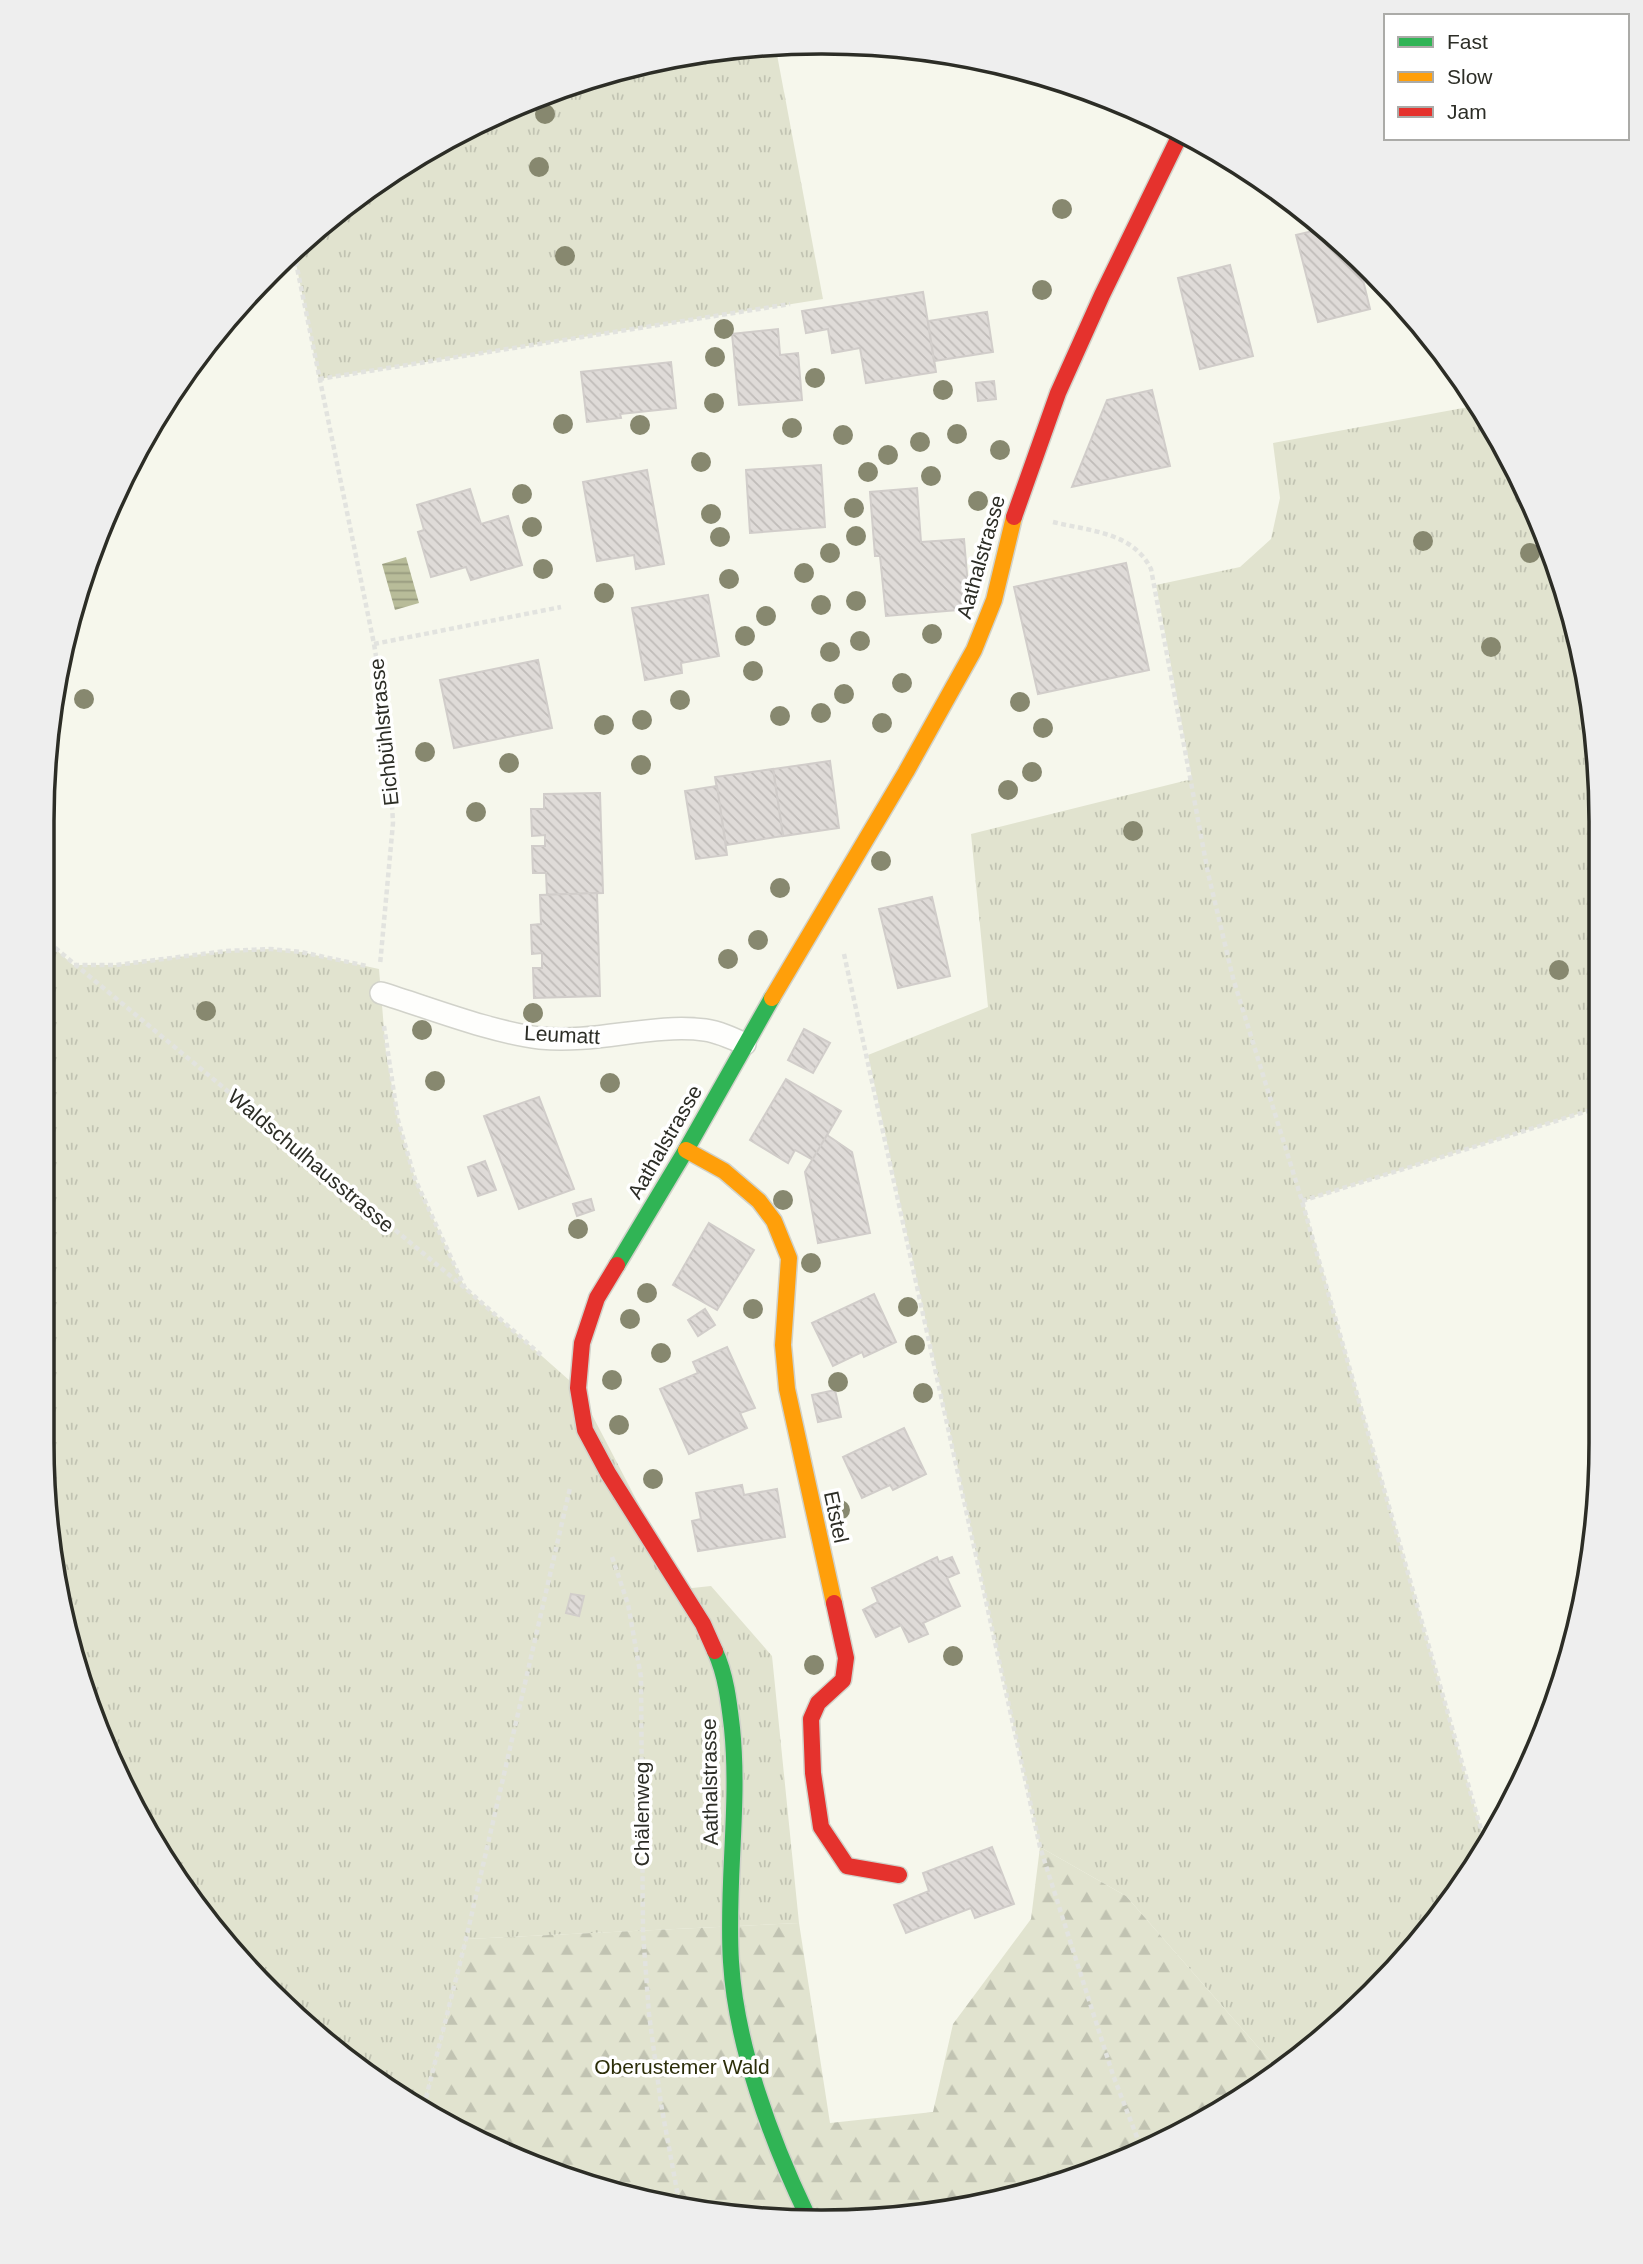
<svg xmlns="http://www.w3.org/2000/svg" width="1643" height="2264" font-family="Arial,sans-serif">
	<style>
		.grass { fill: url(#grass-tufts) }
		.forest { fill: url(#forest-firs) }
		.water { fill: url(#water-rules) }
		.building { fill: url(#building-back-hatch); stroke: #d1cdca; stroke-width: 2 }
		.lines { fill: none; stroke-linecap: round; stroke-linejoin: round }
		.lane-casing { stroke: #d1d2ca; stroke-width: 24 }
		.fast-casing { stroke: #d1d2ca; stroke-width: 19 }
		.slow-casing { stroke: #d1d2ca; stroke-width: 19 }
		.jam-casing { stroke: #d1d2ca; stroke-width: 19 }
		.path { stroke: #e2e3df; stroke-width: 4.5; stroke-dasharray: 5 3.5; stroke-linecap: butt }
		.lane { stroke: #fefefc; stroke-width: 21 }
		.fast { stroke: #30b455; stroke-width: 16 }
		.slow { stroke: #ff9f0a; stroke-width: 16 }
		.jam { stroke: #e5322d; stroke-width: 16 }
		.tree { fill: #87886f }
		.labels { text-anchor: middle; stroke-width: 7; stroke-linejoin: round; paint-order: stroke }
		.street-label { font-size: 21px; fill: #2c2d26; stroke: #fff }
		.park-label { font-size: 21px; fill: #2c2e09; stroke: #fff }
		.rim { fill: none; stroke: #2c2d26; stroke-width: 3.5 }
	</style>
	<defs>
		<pattern id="grass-tufts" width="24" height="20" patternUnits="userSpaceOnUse" patternTransform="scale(1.75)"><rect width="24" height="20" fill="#e1e3cf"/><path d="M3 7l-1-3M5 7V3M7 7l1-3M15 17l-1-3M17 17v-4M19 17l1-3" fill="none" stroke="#c1c3b2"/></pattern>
		<pattern id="forest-firs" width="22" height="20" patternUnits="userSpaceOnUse" patternTransform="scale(1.75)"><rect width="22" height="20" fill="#e1e3cf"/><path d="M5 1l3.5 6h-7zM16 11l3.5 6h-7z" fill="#c1c3b2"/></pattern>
		<pattern id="water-rules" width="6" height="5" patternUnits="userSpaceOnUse" patternTransform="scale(1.75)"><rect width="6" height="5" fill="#b8bc99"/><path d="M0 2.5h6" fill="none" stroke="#96997d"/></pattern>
		<pattern id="building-back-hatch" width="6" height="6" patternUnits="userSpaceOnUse" patternTransform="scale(1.75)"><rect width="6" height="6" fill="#dfdbd8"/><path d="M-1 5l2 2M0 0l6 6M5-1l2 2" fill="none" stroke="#c0bcb9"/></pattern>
	</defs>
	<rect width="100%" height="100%" fill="#f6f7ec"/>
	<g class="grass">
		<path d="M770,44h5l48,255 -504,80 -25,-126 53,-50 129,-80 143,-54z"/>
		<path d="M1474,406l68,117 52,196 3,389 -294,93 183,646 -78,109 -112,105 -17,10 -153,-175 -86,-49 -172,-792 120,-48 -17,-173 221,-55 -36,-194 84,-18 31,-28 9,-41 -7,-55z"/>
		<path d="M42,937l31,28h43l110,-14 44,-2 31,3 78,17 7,84 12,67 17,59 50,109 113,100 105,201 28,-3 61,70 27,267 -333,16 -42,167 -117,-78 -134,-153 -72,-134 -32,-96 -27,-203z"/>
	</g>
	<path class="forest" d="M1040,1847l86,49 153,175 -159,92 -197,52h-204l-100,-20 -142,-53 -53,-36 42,-167 333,-16 31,200 103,-11 20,-88 78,-105z"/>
	<path class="water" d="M406,557l13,46 -24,7 -13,-46z"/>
	<g class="building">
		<path d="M1325,228l10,7 23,24 12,50 -52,13 -22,-87z"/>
		<path d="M1230,265l23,91 -53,13 -22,-91z"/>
		<path d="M923,292l13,80 -70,11 -6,-35 -28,5 -4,-24 -22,4 -4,-22z"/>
		<path d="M987,312l6,40 -59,9 -6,-40z"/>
		<path d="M778,329l2,26 18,-2 4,47 -63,5 -7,-71z"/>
		<path d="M671,362l5,46 -56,6 1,4 -34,4 -6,-50z"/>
		<path d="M994,381l2,18 -18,2 -2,-18z"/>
		<path d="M1152,390l18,76 -98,21 35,-87z"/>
		<path d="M821,465l4,62 -75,6 -4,-63z"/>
		<path d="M647,470l17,94 -28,5 -2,-14 -37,6 -14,-79z"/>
		<path d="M917,488l4,54 43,-3 6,70 -84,7 -6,-60h-5l-5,-64z"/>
		<path d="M470,489l11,35 27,-8 14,49 -51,15 -5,-13 -35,10 -13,-45 6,-2 -7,-25z"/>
		<path d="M1126,563l23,107 -111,24 -24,-107z"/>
		<path d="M708,595l11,61 -38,7 1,10 -37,7 -13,-72z"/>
		<path d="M538,660l14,68 -98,20 -14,-68z"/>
		<path d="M830,761l9,67 -56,8 -10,-67z"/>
		<path d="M773,769l10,67 -57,9 -11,-68z"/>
		<path d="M717,786l10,69 -31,4 -11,-68z"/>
		<path d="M600,793l3,100 -56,2 -1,-22h-13l-1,-27h13v-11l-13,1 -1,-27h13v-15z"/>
		<path d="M597,893l3,103 -66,2 -1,-30h9v-15l-10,1 -1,-29 10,-1 -1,-29z"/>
		<path d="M932,897l18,79 -52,12 -19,-79z"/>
		<path d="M804,1029l26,14 -17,30 -25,-13z"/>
		<path d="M786,1079l55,32 -28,49 -18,-10 -7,13 -38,-23z"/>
		<path d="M539,1097l35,92 -55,20 -35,-93z"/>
		<path d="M827,1135l25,17 18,81 -52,10 -13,-71z"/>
		<path d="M485,1161l11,29 -18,6 -10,-29z"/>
		<path d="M591,1199l3,11 -17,6 -4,-12z"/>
		<path d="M709,1223l45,27 -37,60 -44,-25z"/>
		<path d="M874,1294l22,48 -32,15 -2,-5 -29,14 -21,-43z"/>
		<path d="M705,1309l10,16 -17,11 -10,-16z"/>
		<path d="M727,1347l28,61 -15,5 7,15 -58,26 -29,-65 38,-16 -5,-11z"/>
		<path d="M835,1390l6,27 -23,5 -6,-27z"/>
		<path d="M904,1428l22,46 -33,16 -3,-5 -28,13 -19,-41z"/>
		<path d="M742,1485l2,10 33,-6 8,48 -87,14 -6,-30 9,-2 -5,-26z"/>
		<path d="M937,1557l2,5 13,-5 7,16 -12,5 13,28 -37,17 5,11 -19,8 -8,-17 -25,12 -13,-27 15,-8 -6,-14z"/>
		<path d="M571,1594l13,2 -5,20 -13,-3z"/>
		<path d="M992,1847l22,57 -39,14 -4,-10 -65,25 -12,-28 35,-14 -6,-18z"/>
	</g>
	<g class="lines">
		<defs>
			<path id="lane" d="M381,993c49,15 109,39 159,45 56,6 112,-15 165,-8 14,2 27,8 40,14"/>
			<g id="fast">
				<path d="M617,1265l69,-115 86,-152"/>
				<path d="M715,1651c11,24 14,51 17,77 8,78 -6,156 -1,234 5,83 40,178 76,253"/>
			</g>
			<g id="slow">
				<path d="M772,998l134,-226 68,-122 20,-50 20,-83"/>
				<path d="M686,1150l38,21 35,30 15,20 15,37 -6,87 4,44 47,214"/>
			</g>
			<g id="jam">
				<path d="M1014,517l44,-124 44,-98 79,-162"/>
				<path d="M617,1265l-20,33 -15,45 -4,45 7,42 23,43 95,151 12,27"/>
				<path d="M834,1603l12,55 -3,22 -25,23 -7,16 2,54 8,54 26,39 52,9"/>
			</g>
		</defs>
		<use href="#lane" class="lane-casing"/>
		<use href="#fast" class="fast-casing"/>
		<use href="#slow" class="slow-casing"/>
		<use href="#jam" class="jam-casing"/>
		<g class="path">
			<path d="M294,253l80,391 14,86 5,93 -13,142"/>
			<path d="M319,379l471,-75"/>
			<path d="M1053,522c36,9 80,10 98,47l57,304 25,105 69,223 184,646"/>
			<path d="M374,644l187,-37"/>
			<path d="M42,937l423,351 76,67"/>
			<path d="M844,954l196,893 73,228 29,75"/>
			<path d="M74,965h42l110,-14 44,-2 31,3 66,14"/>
			<path d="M384,1026l14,94 17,59 50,109"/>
			<path d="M1302,1201l295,-93"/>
			<path d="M612,1557l16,47 13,73 2,256 6,81 12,90 19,103"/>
			<path d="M424,2106l42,-167 104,-451"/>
		</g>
		<use href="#lane" class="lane"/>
		<use href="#fast" class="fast"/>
		<use href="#slow" class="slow"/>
		<use href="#jam" class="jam"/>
	</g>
	<g class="tree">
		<circle cx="545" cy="114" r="10"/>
		<circle cx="539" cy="167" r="10"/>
		<circle cx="1062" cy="209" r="10"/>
		<circle cx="565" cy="256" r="10"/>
		<circle cx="1042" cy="290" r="10"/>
		<circle cx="724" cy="329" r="10"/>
		<circle cx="715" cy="357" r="10"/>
		<circle cx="815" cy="378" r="10"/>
		<circle cx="943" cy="390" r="10"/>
		<circle cx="714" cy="403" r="10"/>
		<circle cx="563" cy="424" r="10"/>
		<circle cx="640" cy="425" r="10"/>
		<circle cx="792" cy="428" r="10"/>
		<circle cx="957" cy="434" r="10"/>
		<circle cx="843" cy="435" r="10"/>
		<circle cx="920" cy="442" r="10"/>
		<circle cx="1000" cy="450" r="10"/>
		<circle cx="888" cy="455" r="10"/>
		<circle cx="701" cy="462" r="10"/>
		<circle cx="868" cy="472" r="10"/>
		<circle cx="931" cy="476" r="10"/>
		<circle cx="522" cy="494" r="10"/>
		<circle cx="978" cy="501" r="10"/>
		<circle cx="854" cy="508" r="10"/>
		<circle cx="711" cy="514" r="10"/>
		<circle cx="532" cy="527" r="10"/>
		<circle cx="856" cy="536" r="10"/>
		<circle cx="720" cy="537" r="10"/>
		<circle cx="1423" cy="541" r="10"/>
		<circle cx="830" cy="553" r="10"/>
		<circle cx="1530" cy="553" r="10"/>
		<circle cx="543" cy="569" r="10"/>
		<circle cx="804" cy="573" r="10"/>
		<circle cx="729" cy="579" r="10"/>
		<circle cx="604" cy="593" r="10"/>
		<circle cx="856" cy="601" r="10"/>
		<circle cx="821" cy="605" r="10"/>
		<circle cx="766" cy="616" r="10"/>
		<circle cx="932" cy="634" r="10"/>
		<circle cx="745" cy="636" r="10"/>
		<circle cx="860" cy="641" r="10"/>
		<circle cx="1491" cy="647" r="10"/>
		<circle cx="830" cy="652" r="10"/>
		<circle cx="753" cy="671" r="10"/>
		<circle cx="902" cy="683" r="10"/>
		<circle cx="844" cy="694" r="10"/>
		<circle cx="84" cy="699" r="10"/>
		<circle cx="680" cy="700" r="10"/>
		<circle cx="1020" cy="702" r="10"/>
		<circle cx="821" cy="713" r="10"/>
		<circle cx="780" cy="716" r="10"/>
		<circle cx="642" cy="720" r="10"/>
		<circle cx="882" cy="723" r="10"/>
		<circle cx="604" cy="725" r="10"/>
		<circle cx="1043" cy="728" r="10"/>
		<circle cx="425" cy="752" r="10"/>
		<circle cx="509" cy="763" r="10"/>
		<circle cx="641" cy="765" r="10"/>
		<circle cx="1032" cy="772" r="10"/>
		<circle cx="1008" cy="790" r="10"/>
		<circle cx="476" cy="812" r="10"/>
		<circle cx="1133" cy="831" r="10"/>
		<circle cx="881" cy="861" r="10"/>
		<circle cx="780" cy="888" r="10"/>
		<circle cx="758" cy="940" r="10"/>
		<circle cx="728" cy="959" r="10"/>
		<circle cx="1559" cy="970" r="10"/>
		<circle cx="206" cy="1011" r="10"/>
		<circle cx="533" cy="1013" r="10"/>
		<circle cx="422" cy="1030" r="10"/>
		<circle cx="435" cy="1081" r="10"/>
		<circle cx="610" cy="1083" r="10"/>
		<circle cx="783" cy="1200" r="10"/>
		<circle cx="578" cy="1229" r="10"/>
		<circle cx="811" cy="1263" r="10"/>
		<circle cx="647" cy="1293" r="10"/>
		<circle cx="908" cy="1307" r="10"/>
		<circle cx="753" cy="1309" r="10"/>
		<circle cx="630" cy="1319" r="10"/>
		<circle cx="915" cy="1345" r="10"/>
		<circle cx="661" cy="1353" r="10"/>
		<circle cx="612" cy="1380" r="10"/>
		<circle cx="838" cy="1382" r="10"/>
		<circle cx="923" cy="1393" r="10"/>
		<circle cx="619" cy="1425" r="10"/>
		<circle cx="653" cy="1479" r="10"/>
		<circle cx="840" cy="1510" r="10"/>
		<circle cx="953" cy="1656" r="10"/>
		<circle cx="814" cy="1665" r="10"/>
	</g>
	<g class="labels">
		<g class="street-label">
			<text transform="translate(981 557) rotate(-74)" y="7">Aathalstrasse</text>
			<text transform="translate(384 732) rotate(-96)" y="7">Eichbühlstrasse</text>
			<text transform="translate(562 1035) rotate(3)" y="7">Leumatt</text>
			<text transform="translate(665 1142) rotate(-60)" y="7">Aathalstrasse</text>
			<text transform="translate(311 1161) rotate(40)" y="7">Waldschulhausstrasse</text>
			<text transform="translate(836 1517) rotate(78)" y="7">Etstel</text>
			<text transform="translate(710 1782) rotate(-91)" y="7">Aathalstrasse</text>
			<text transform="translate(642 1814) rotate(-90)" y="7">Chälenweg</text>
		</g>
		<g class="park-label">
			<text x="682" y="2074">Oberustemer Wald</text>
		</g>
	</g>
	<path d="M0 0H1643V2264H0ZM821 54H822A767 767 0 0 1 1589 821V1443A767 767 0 0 1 822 2210H821A767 767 0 0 1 54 1443V821A767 767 0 0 1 821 54Z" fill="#eee" fill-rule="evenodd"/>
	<path class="rim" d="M821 54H822A767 767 0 0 1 1589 821V1443A767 767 0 0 1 822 2210H821A767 767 0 0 1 54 1443V821A767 767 0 0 1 821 54Z"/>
	<rect x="1384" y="14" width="245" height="126" fill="#ffffff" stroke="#ababa8" stroke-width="2"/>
	<rect x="1398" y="37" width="35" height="10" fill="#30b455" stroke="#ababa8" stroke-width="2"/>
	<text x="1447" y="49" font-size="21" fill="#2c2d26">Fast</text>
	<rect x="1398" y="72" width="35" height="10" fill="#ff9f0a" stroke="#ababa8" stroke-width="2"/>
	<text x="1447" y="84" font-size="21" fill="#2c2d26">Slow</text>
	<rect x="1398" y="107" width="35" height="10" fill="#e5322d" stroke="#ababa8" stroke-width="2"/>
	<text x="1447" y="119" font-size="21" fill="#2c2d26">Jam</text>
</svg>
